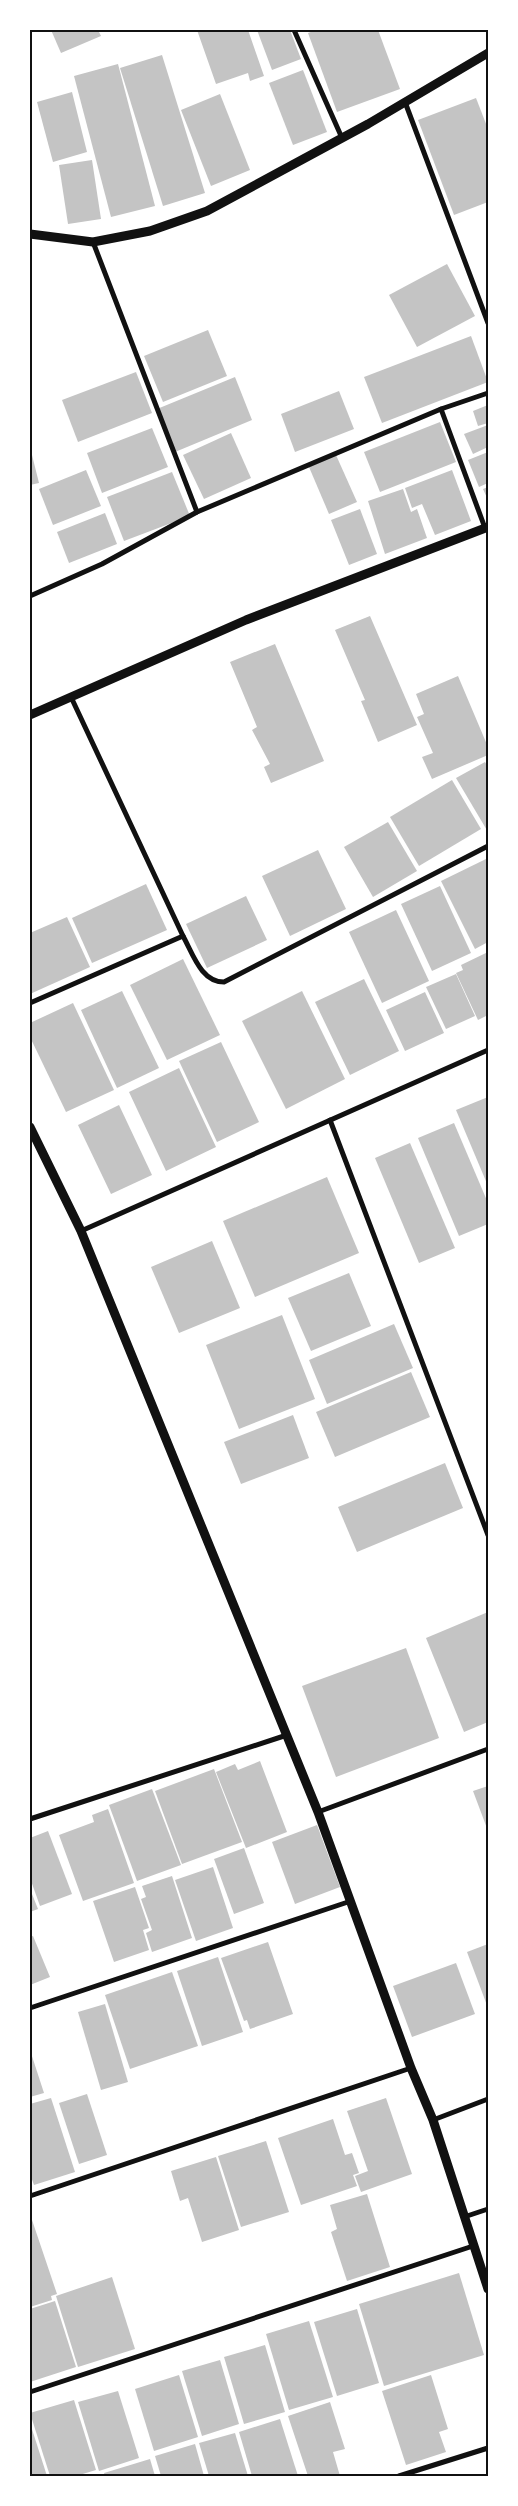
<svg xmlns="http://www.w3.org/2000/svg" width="518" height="2506" font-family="'Alegreya Sans',sans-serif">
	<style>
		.building { fill: #c4c4c4 }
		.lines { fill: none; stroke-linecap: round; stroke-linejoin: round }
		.minor { stroke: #111; stroke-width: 5 }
		.tertiary { stroke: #111; stroke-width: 9 }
		.neatline { fill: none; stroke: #111; stroke-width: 2 }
	</style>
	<rect width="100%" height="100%" fill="#fff"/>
	<g class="building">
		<path d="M51,30h47l3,6 -40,17z"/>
		<path d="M197,30h51l16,46 -14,5 -2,-8 -32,11z"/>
		<path d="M257,30h33l11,29 -29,11z"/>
		<path d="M316,30h62l22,59 -63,23 -29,-79z"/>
		<path d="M162,55l43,138 -42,13 -43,-138z"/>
		<path d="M118,64l37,142 -44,11 -37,-141z"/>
		<path d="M303,70l24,62 -34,13 -24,-62z"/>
		<path d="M72,92l15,60 -34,10 -16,-60z"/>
		<path d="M220,94l30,76 -39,16 -30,-76z"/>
		<path d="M476,98l12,31v73l-34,13 -36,-95z"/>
		<path d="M92,160l9,59 -33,5 -9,-59z"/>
		<path d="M447,264l28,52 -58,31 -28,-52z"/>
		<path d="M208,330l19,46 -64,26 -19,-46z"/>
		<path d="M471,336l17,46 -106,41 -18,-46z"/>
		<path d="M136,372l16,41 -74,29 -16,-42z"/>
		<path d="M235,377l17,43 -77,32 -18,-43z"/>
		<path d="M339,391l15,38 -59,23 -14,-38z"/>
		<path d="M488,405v18l-10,3 -5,-15z"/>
		<path d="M440,422l16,40 -76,30 -16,-40z"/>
		<path d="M488,425v22l-15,7 -9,-20z"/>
		<path d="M152,428l16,39 -66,26 -15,-40z"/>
		<path d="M231,433l20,45 -47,21 -21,-44z"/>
		<path d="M30,447l9,36 -9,2z"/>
		<path d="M488,452v31l-9,4 -11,-27z"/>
		<path d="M336,455l21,47 -28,12 -20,-47z"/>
		<path d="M86,470l15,36 -48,19 -14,-36z"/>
		<path d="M452,470l19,51 -36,14 -13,-31 -10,4 -7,-20z"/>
		<path d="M172,472l18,44 -66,25 -17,-44z"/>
		<path d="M488,487v13l-5,-11z"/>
		<path d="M403,489l8,23 6,-3 10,29 -42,16 -17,-53z"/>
		<path d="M360,509l17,45 -28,11 -18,-45z"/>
		<path d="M105,513l12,31 -48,19 -12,-31z"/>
		<path d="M370,616l47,109 -39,17 -17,-41 4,-1 -30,-70z"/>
		<path d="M275,644l49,117 -53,22 -7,-16 6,-3 -18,-34 5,-3 -27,-65z"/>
		<path d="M458,676l30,71v8l-56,24 -10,-22 11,-4 -16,-36 7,-3 -8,-20z"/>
		<path d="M485,762l3,5v65l-32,-54z"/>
		<path d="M452,780l29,49 -62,37 -29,-49z"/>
		<path d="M388,822l29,49 -44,26 -29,-50z"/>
		<path d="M318,850l28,59 -56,27 -28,-60z"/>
		<path d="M488,858v84l-13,7 -34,-68z"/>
		<path d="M146,884l21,46 -75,33 -20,-45z"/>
		<path d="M440,886l31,67 -39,18 -31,-67z"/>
		<path d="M246,896l21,44 -60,28 -21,-44z"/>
		<path d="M396,910l33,71 -47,22 -33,-71z"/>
		<path d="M67,917l23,50 -60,27v-61z"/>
		<path d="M488,952v63l-10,5 -22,-47 7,-3 -2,-5z"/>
		<path d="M183,959l37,76 -53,25 -37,-75z"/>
		<path d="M456,974l19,42 -29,13 -20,-42z"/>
		<path d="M364,979l35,72 -49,24 -35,-73z"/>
		<path d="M122,991l37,77 -42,20 -36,-78z"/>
		<path d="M302,991l43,88 -59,30 -44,-88z"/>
		<path d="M425,992l19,41 -39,18 -19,-41z"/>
		<path d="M73,1003l41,87 -48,22 -36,-75v-14z"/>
		<path d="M221,1042l38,80 -42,20 -38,-81z"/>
		<path d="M179,1068l37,79 -50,24 -37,-79z"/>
		<path d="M488,1097v89l-32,-76z"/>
		<path d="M119,1105l33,70 -41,19 -33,-69z"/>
		<path d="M454,1123l34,80v21l-29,12 -41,-98z"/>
		<path d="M410,1143l45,105 -36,15 -44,-105z"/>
		<path d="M327,1177l32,76 -104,44 -32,-76z"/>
		<path d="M212,1241l28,67 -61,25 -28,-66z"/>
		<path d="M349,1273l22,53 -60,25 -23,-53z"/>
		<path d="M282,1315l33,84 -76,30 -33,-84z"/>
		<path d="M394,1324l19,44 -86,36 -18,-44z"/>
		<path d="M411,1372l19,45 -95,40 -19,-45z"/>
		<path d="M293,1415l16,43 -68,26 -17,-42z"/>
		<path d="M445,1463l18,45 -106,44 -19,-45z"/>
		<path d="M488,1612v110l-24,10 -38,-94z"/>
		<path d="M406,1648l33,90 -103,39 -34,-91z"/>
		<path d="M260,1761l27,71 -41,16 -30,-76 19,-8 3,6z"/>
		<path d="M214,1769l28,73 -60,22 -27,-73z"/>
		<path d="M488,1786v45l-15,-40z"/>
		<path d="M152,1789l29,76 -44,16 -28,-76z"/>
		<path d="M108,1809l26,74 -51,18 -24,-66 35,-13 -2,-7z"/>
		<path d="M317,1825l23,62 -45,17 -23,-62z"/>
		<path d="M48,1831l24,63 -32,12 -10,-28v-40z"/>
		<path d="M244,1848l20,55 -30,11 -20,-55z"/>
		<path d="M213,1867l20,61 -37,13 -21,-61z"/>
		<path d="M172,1876l20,62 -40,14 -6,-19 6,-3 -11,-31 5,-2 -4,-11z"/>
		<path d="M135,1887l14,41 -6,2 6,20 -35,12 -21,-61z"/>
		<path d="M30,1889l8,20 -8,3z"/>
		<path d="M33,1936l17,41 -20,8v-48z"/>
		<path d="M268,1942l25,72 -43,15 -3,-9 -3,1 -23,-63z"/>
		<path d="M488,1944v64l-21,-56z"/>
		<path d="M218,1957l25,75 -41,14 -25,-75z"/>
		<path d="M456,1963l19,51 -63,23 -19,-51z"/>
		<path d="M172,1972l26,74 -68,23 -25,-74z"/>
		<path d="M105,2004l23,78 -27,8 -23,-78z"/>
		<path d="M30,2050l14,43 -14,4z"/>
		<path d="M87,2094l20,61 -28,9 -20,-61z"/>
		<path d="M51,2098l24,74 -41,13 -4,-11v-70z"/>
		<path d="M386,2098l26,76 -51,18 -6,-16 13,-5 -21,-60z"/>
		<path d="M333,2119l12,36 7,-2 7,20 -6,2 4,11 -56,19 -23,-67z"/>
		<path d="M266,2141l23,71 -48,15 -23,-71z"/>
		<path d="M216,2157l23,73 -37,12 -14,-44 -8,3 -9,-30z"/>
		<path d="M367,2194l23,73 -43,14 -16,-49 6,-3 -7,-24z"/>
		<path d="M30,2214l27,80 -6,2 1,4 -22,7z"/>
		<path d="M459,2273l25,82 -100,31 -25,-82z"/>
		<path d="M112,2277l23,72 -57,18 -22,-71z"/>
		<path d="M55,2301l21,66 -46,15v-73z"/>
		<path d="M357,2309l22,74 -42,13 -23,-74z"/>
		<path d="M309,2321l24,76 -44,13 -23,-76z"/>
		<path d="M265,2345l20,67 -41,12 -20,-67z"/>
		<path d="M220,2360l19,64 -37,12 -20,-65z"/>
		<path d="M179,2375l19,62 -44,14 -19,-62z"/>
		<path d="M431,2375l17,54 -9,3 7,20 -40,13 -24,-74z"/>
		<path d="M118,2391l21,67 -40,13 -21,-69z"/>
		<path d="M74,2400l22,70 -20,6h-26l-20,-63z"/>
		<path d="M330,2402l15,47 -12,3 7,24h-32l-20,-60z"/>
		<path d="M280,2419l18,57h-46l-13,-44z"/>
		<path d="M30,2423l17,53h-17z"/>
		<path d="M235,2433l13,43h-39l-10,-33z"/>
		<path d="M195,2444l9,32h-43l-6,-20z"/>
		<path d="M150,2459l5,17h-50l-1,-3z"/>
	</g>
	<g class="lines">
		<g class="minor">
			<path d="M294,30l48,108"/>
			<path d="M405,102l83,221"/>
			<path d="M93,242l104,270"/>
			<path d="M441,409l44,119"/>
			<path d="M30,596l72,-32 95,-52 244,-103 47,-16"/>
			<path d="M71,697l112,239"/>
			<path d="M30,1003l153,-67c10,18 18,46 41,46l264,-136"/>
			<path d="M330,1120l158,415"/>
			<path d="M81,1231l407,-181"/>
			<path d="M318,1812l170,-63"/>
			<path d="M30,1819l257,-84"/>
			<path d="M30,2008l321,-107"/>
			<path d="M433,2120l55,-21"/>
			<path d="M30,2196l381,-128"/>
			<path d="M464,2217l24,-8"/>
			<path d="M30,2392l443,-146"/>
			<path d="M399,2476l89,-28"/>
		</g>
		<g class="tertiary">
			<path d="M30,234l63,8 57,-11 57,-20 161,-87 120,-71"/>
			<path d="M30,715l216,-95 242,-93"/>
			<path d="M30,1127l51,104 237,581 93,256 22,52 55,169"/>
		</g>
	</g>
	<rect width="518" height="2506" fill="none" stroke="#ffffff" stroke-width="62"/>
	<rect x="31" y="31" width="456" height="2444" class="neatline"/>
</svg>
